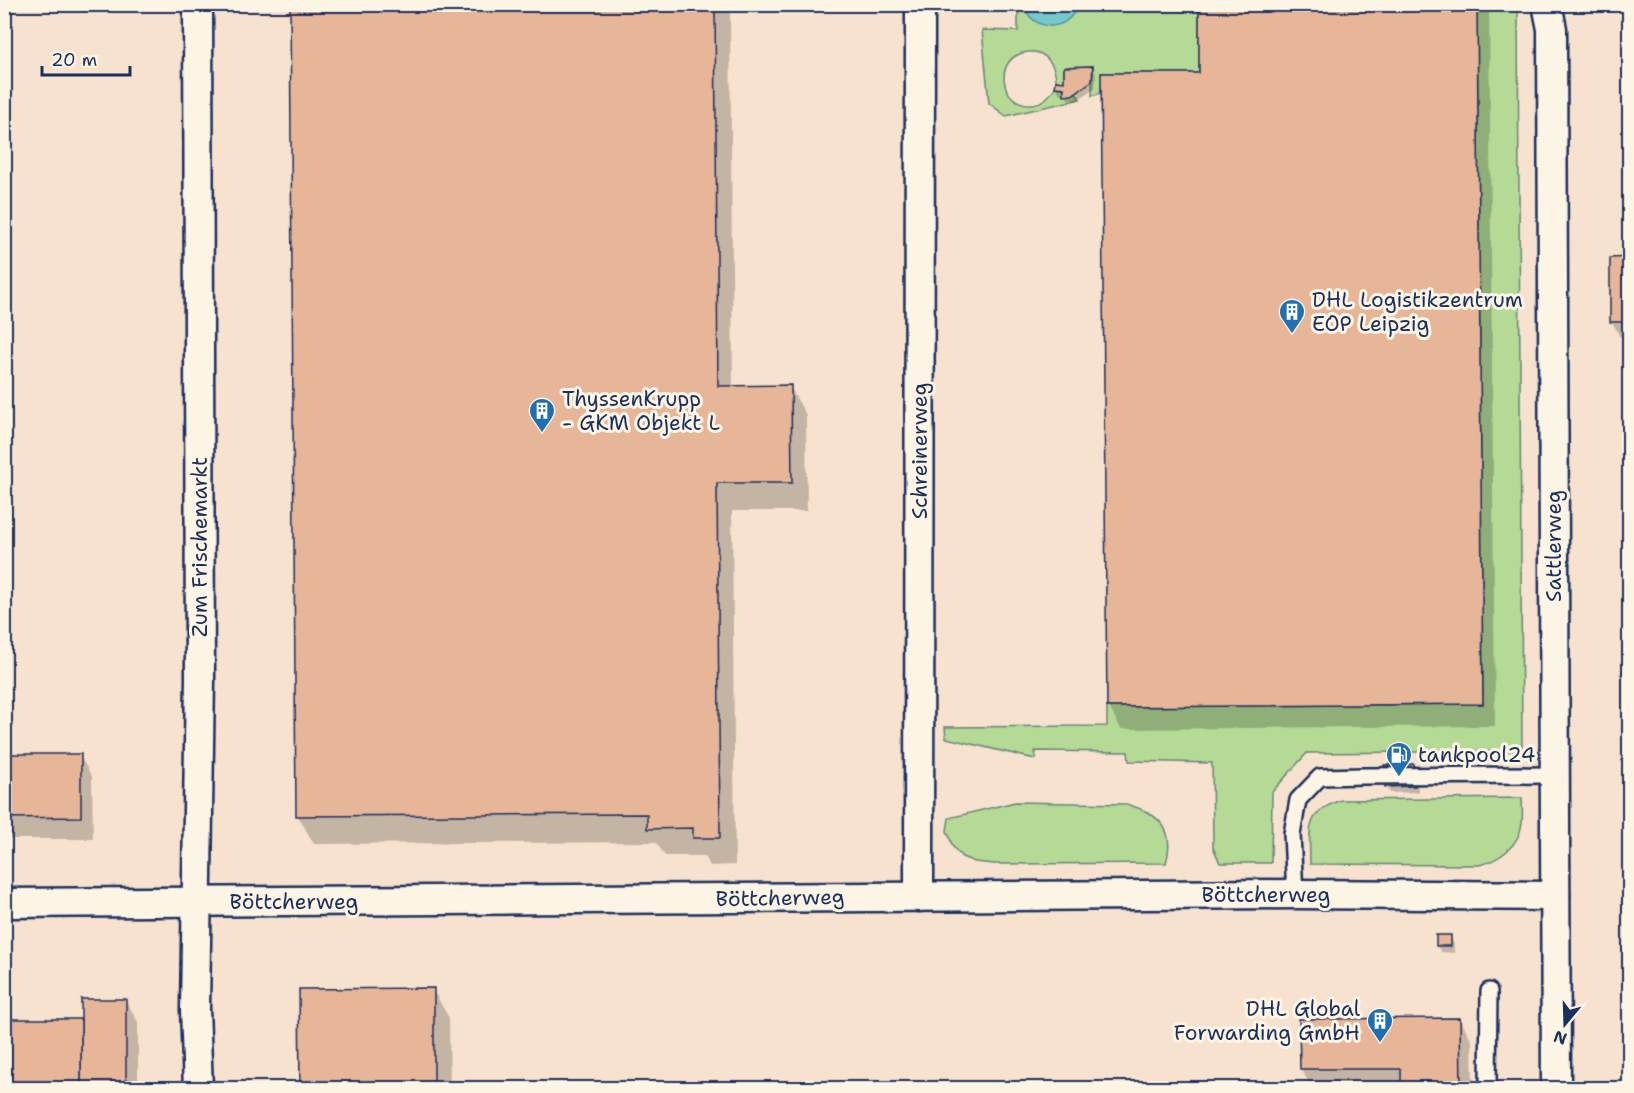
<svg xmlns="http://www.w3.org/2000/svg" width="1634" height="1093" font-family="'Shantell Sans',sans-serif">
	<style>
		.built { fill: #f6e2ce }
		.green { fill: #b4da95; stroke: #68847a; stroke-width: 1.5 }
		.water { fill: #77c8cd; stroke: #528ba1; stroke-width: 1.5 }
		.shadow { fill: #0003 }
		.building { fill: #e7b598; stroke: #1b2f5e; stroke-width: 1.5 }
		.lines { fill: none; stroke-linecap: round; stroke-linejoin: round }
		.lane-casing { stroke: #1b2f5e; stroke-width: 20 }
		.street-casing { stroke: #1b2f5e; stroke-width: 33 }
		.lane { stroke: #fcf5e5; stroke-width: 15 }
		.street { stroke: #fcf5e5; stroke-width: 28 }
		.labels { text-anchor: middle; stroke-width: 6; stroke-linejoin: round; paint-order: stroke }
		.poi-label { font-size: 21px; fill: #1b2f5e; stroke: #fcf5e5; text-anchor: start }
		.street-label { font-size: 21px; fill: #1b2f5e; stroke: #fcf5e5 }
	</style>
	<rect width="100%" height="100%" fill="#fcf5e5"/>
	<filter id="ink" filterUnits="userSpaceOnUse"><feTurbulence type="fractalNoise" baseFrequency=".0167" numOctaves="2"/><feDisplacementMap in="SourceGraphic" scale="12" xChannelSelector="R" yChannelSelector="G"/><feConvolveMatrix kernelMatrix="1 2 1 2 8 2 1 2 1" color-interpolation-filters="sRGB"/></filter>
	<g filter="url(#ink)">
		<rect class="built" x="5" y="5" width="1624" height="1083"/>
		<g class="green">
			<path d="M1018,5h181v68h-97l-1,20 -9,3 1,-30 -29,1v15l-8,-1c0,-16 -11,-31 -28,-29 -35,3 -30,55 5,52 10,-1 17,-8 22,-17l9,1 1,7 10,-3 5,7 -74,17 -17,-13 -7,-73 36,1z"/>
			<path d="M1477,5h39l2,5 4,741 -215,2 -35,39 -1,71h-51l-7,-16 -1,-84 -83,-2 -1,-9 -93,-1v8l-89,-21 -1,-11 162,-1v-19l376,-3z"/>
			<path d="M1522,798c0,8 1,17 0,25 -3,23 -22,37 -43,42l-169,-1c0,-34 -6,-51 31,-64z"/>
			<path d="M1015,802l111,2c32,9 50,24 40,59l-172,1 -19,-2 -13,-5 -9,-10 -6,-16 2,-13z"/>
		</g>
		<path class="water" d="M1023,5h55c-11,28 -44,28 -55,0z"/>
		<g class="shadow">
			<path d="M291,4h435l4,8 3,375h57l16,28 1,96h-75l3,354 -25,1 -5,-10h-40l-9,-14 -342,2 -16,-28z"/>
			<path d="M1200,4h289l6,722 -374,3 -12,-22 92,-633z"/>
			<path d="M1092,67l4,7 -1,14 -19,13 -6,1 -5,-8h-5l-4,-7 1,-4h8z"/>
			<path d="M1611,259h19v77l-10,1 -8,-15z"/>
			<path d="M4,756h76l12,21 1,62h-89z"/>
			<path d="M1413,766l4,6 1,20 -28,1 -4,-7z"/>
			<path d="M1450,937l4,7v9l-13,-1 -4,-6z"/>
			<path d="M433,990l16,28 1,70h-149v-97z"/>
			<path d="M126,1001l12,21v66h-134v-67h76z"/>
			<path d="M1460,1019l12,22 1,47h-161l-11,-19z"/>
		</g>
		<g class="building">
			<path d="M290,4h425l3,382 73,-1 1,98h-75l3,355h-27v-10l-46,1v-15l-351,2z"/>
			<path d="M1199,4h278l6,700 -376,3 -6,-634h98z"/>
			<path d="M1093,66l-1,15 -20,14 -8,1v-8l-9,-1 1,-6 8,1v-15z"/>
			<path d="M1630,257v38l-6,1v26h-14v-64z"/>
			<path d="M4,754h77v63l-77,1z"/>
			<path d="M1414,764l1,22 -30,1 -1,-22z"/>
			<rect x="1436" y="935" width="15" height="11"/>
			<path d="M434,988v100h-134l-1,-99z"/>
			<rect x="81" y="999" width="45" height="89"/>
			<path d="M1460,1018l1,70h-60v-19h-101l-1,-50z"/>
			<rect x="4" y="1019" width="77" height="69"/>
		</g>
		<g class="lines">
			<defs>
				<g id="lane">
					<path d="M1295,894l-3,-60 6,-34 22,-23 43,-1 191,-1"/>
					<path d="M1488,1088l1,-97"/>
				</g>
				<g id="street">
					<path d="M1547,4l5,25 4,1059"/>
					<path d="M919,897l1,-893"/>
					<path d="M4,903l1291,-9 260,2"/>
					<path d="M198,1088l-3,-79 5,-330 -2,-675"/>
				</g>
			</defs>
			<use href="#lane" class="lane-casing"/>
			<use href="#street" class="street-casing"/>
			<use href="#lane" class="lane"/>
			<use href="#street" class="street"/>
		</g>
	</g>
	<defs>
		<symbol id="building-pin" viewBox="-11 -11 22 30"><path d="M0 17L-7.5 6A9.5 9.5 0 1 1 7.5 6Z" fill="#1f6fb2" stroke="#fcf5e5"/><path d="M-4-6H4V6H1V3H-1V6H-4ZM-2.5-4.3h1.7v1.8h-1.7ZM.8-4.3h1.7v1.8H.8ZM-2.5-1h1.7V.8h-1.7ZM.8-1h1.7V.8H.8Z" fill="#fff"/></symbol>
		<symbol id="fuel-pin" viewBox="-11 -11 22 30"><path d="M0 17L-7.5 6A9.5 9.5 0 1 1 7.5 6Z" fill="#1f6fb2" stroke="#fcf5e5"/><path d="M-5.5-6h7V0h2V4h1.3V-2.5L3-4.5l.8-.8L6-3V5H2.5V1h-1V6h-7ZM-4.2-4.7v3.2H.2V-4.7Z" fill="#fff"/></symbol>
	</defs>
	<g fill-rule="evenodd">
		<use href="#building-pin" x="1277" y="297" width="30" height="40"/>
		<use href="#building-pin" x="527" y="396" width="30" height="40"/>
		<use href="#fuel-pin" x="1384" y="740" width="30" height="40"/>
		<use href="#building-pin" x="1365" y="1006" width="30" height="40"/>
	</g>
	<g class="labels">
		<g class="poi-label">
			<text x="1312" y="307">DHL Logistikzentrum<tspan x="1312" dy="24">EOP Leipzig</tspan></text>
			<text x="562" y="406">ThyssenKrupp<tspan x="562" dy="24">- GKM Objekt L</tspan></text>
			<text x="1418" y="762">tankpool24</text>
			<text x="1360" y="1016" text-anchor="end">DHL Global<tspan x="1360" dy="24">Forwarding GmbH</tspan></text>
		</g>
		<g class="street-label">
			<text transform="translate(920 451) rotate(-90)" y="7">Schreinerweg</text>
			<text transform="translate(1554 546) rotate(-90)" y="7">Sattlerweg</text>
			<text transform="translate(200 547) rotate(-90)" y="7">Zum Frischemarkt</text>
			<text x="1266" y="902">Böttcherweg</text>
			<text transform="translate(780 898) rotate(-1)" y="7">Böttcherweg</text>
			<text x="294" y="909">Böttcherweg</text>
		</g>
	</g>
	<rect width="1634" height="1093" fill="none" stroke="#fcf5e5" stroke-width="24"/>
	<rect x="12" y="12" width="1610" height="1069" fill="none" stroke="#1b2f5e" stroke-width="2" filter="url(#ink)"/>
	<g transform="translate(1565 1024) rotate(199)" stroke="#fcf5e5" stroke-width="4.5" paint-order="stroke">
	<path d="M0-4.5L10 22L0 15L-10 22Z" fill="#1b2f5e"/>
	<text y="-9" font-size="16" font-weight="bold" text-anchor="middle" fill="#1b2f5e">N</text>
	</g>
	<path d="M42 66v9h88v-9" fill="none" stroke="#1b2f5e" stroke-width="3"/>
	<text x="51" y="66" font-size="18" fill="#1b2f5e" stroke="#fcf5e5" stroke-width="4.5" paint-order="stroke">20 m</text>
</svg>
